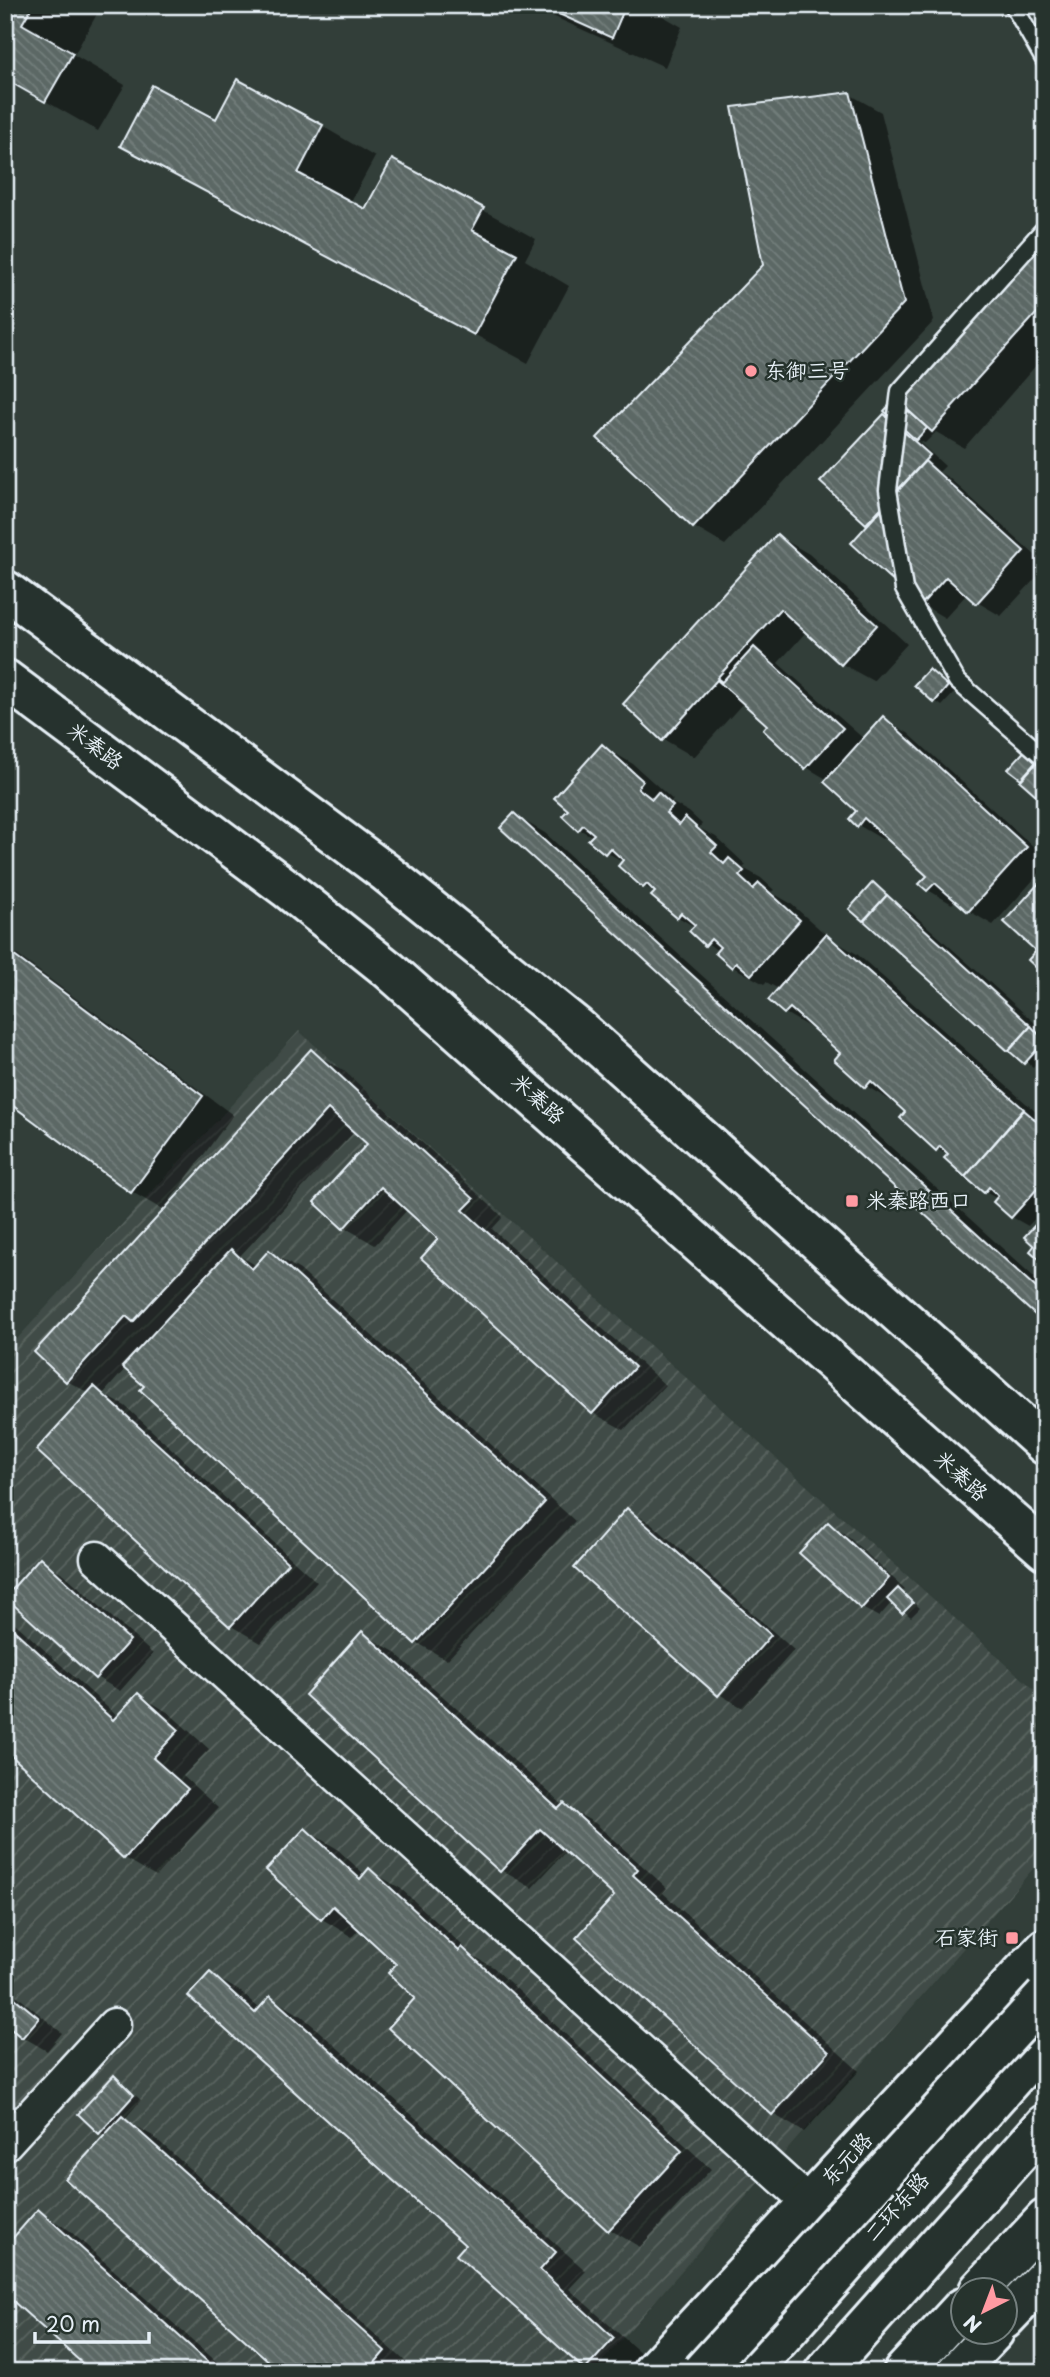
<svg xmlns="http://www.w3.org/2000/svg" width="1050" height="2377" font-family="'Playpen Sans','LXGW WenKai TC',sans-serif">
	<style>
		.industrial { fill: url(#industrial-furrows) }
		.shadow { fill: #0007 }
		.building { fill: url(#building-back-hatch); stroke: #e8f1f8; stroke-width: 2 }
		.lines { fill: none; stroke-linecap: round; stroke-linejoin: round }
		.service-casing { stroke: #e8f1f8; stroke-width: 21 }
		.minor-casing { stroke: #e8f1f8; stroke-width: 37 }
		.tertiary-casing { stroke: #e8f1f8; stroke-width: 44 }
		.secondary-casing { stroke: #e8f1f8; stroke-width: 44 }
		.trunk-casing { stroke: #e8f1f8; stroke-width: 44 }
		.service { stroke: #26332d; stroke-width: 16 }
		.minor { stroke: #26332d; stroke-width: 32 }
		.tertiary { stroke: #26332d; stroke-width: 38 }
		.secondary { stroke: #26332d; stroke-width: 38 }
		.trunk { stroke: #26332d; stroke-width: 38 }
		.trunk-bridge-casing { stroke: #e8f1f8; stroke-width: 44; stroke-linecap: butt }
		.trunk-bridge { stroke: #26332d; stroke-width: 38 }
		.poi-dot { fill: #ff9aa2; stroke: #26332d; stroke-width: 2.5 }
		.labels { text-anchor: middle; stroke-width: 5; stroke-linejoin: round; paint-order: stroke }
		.poi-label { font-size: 21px; fill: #e8f1f8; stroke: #26332d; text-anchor: start }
		.street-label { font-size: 21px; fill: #e8f1f8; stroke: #26332d }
	</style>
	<defs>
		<pattern id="industrial-furrows" width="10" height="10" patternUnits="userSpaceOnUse" patternTransform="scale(1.75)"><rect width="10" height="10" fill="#3f4b46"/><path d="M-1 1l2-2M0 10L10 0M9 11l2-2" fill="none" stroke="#5b6561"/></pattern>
		<pattern id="building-back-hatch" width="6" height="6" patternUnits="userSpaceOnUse" patternTransform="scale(1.75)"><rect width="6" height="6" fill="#5c6865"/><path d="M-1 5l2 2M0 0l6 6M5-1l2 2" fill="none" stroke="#737e7c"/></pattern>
	</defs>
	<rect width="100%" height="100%" fill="#323e39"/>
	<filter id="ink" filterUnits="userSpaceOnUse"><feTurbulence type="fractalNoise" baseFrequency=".0143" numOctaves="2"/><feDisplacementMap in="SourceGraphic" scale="14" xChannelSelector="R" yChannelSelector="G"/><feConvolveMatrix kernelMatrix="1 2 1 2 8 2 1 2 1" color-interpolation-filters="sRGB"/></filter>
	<g filter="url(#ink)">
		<path class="industrial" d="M299,1031l746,668v156l-452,517h-588v-1020z"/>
		<g class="shadow">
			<path d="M5,5h77l15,9 -23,41 51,30 -27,46 -93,-53z"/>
			<path d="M528,5h116l38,22 -17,40z"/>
			<path d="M849,94l32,18 53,209 -209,224 -31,-18 -94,-89 165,-172z"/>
			<path d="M216,121l106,5 53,31 -25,46 16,9 27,-51 143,78 -11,21 44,26 -41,77 -353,-188 -53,-30z"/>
			<path d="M1045,242v113l-81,93 -28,-16 -11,11 -7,-2 27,25 -6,6 10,6 96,86v4l-44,48 -24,-14 -10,-8 -22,24 -24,-14 -54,-81 31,-99 -12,-13z"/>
			<path d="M778,536l31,18 98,90 -34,37 -31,-17 -35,-33 -29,32 87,77 19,-21 24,14 137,124v10l-52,58 -24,-14 -13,-11 -4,4 -24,-14 1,-14 -43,-40 -4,3 -24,-14v-14l-30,-31 -22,-13 -37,-42 -25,-23 -50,55 -31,-18z"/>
			<path d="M937,676l18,16 -13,14 -7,-5z"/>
			<path d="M602,746l31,18 40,36 -2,2 18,10 13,12 -3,4 17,9 30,28 -3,3 18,10 13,12 -3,2 19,11 41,36 26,15 188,166v88l-17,18 -16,-9 -14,-18 -13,-7 -38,-34 2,-2 -12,-7 -29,-38 -42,-25 -24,-33 -26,-22 -31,-18 -6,-24 -13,-7 -2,2 -31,-17 -14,-15 -27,-21 3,-4 -17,-10 -22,-24 -12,-7 -20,-24 -18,-10 -13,-15 -14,-8 -9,-19z"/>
			<path d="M514,815l31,18 500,454v33z"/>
			<path d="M873,884l20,17 18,11 134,120v22l-12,13 -24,-18 -145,-129z"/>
			<path d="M5,946l228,169 -70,95 -31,-18 -127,-94z"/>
			<path d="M311,1052l31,17 161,148 -11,12 173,156 -41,45 -31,-17 -152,-175 -33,-29 -33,36 -31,-18 25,-83 -14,-13 -115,125 17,10 13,-14 30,18 275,251 -128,139 -31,-18 -290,-274 -23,26 22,12 192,176 -56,61 -30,-17 -142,-233 -22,-12 -31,-29z"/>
			<path d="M628,1510l24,14 142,126 -51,58 -24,-14z"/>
			<path d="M828,1524l17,10 60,55 -3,3 18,16 -9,9 -19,-15 -13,15 -17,-9 -60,-55z"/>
			<path d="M40,1560l24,14 89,80 -33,37 -24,-14z"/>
			<path d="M5,1614l113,103 21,-22 30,18 40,36 -26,27 35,32 -62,68 -31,-18 -120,-110z"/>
			<path d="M362,1633l31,18 171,155 31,17 72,65 -4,5 196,178 -55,61 -31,-18 -156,-219 -50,-45 -35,38 -31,-18z"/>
			<path d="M305,1830l31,18 29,27 5,-4 30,17 75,69 18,10 218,202 -71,78 -31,-18 -210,-265 -39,-36 -8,9 -30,-18z"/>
			<path d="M210,1974l31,18 20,18 10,-12 31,18 284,255 -17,18 75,67 -14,16h-38l-6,-3 -127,-115 9,-9z"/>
			<path d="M5,1986l57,47 -15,18 -24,-14 -18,-15z"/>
			<path d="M114,2077l27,23 -17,20 29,16 262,234 -1,2h-130l-178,-236 -6,-3z"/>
			<path d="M39,2212l30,18 159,142h-133z"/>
		</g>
		<g class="building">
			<path d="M5,5h28l-11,19 51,29 -28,49 -40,-23z"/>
			<path d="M539,5h87l-14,33z"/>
			<path d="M237,79l86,46 -25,48 67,36 27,-50 92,49 -12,22 45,24 -43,81 -354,-189 32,-61 64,34z"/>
			<path d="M850,92l54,211 -211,225 -96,-90 166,-173 -31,-158z"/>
			<path d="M1045,239v65l-94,104 1,1 -20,23 -34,-31z"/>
			<path d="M895,399l32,29 -11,12 -32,-29z"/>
			<path d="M884,414l46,41 -64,69 -46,-42z"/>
			<path d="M925,461l99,90 -48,53 -30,-27 -26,29 -69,-63z"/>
			<path d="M777,534l100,91 -36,40 -61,-56 -63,69 5,4 32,-35 89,81 -38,41 -42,-39 4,-5 -50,-45 -55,61 -39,-37z"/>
			<path d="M929,669l19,17 -14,17 -20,-18z"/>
			<path d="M883,716l144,131 -59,65 -33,-29 -8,8 -8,-7 8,-8 -63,-58 -7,9 -8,-8 7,-8 -32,-29z"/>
			<path d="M602,744l41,37 -5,7 14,11 6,-7 15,14 -7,7 13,12 6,-8 32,29 -6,6 13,12 5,-6 15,13 -5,5 14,13 6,-6 41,37 -49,55 -15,-13 -4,6 -17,-15 5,-6 -9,-8 -6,7 -16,-15 6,-6 -14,-12 -4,5 -26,-22 4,-4 -8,-8 -4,4 -25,-22 5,-6 -13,-12 -5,6 -17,-14 6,-6 -11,-9 -5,6 -16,-15 6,-6 -14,-12z"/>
			<path d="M1030,745l12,10 -21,24 -13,-10z"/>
			<path d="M1043,756l2,2v45l-25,-22z"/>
			<path d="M514,813l531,483v28l-545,-496z"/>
			<path d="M873,882l14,13 -24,26 -14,-12z"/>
			<path d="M1038,884l7,5v76l-5,6 -12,-11 8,-9 -32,-29z"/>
			<path d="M887,895l144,131 -23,25 -144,-130z"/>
			<path d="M826,934l198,175 -59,68 -21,-19 4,-4 -8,-8 -4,5 -36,-33 5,-6 -34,-31 -6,7 -31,-28 6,-7 -50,-45 -6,6 -16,-14z"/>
			<path d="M5,949l198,147 -72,97 -126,-93z"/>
			<path d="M1031,1026l14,15 -21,23 -15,-13z"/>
			<path d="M311,1049l163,150 -11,11 172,157 -43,47 -171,-156 17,-19 -57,-52 -38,42 -29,-27 53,-58 -39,-35 -195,213 -7,-6 -60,66 -32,-30z"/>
			<path d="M1024,1110l21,18v52l-34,38 -18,-16 5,-6 -9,-9 -5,6 -19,-16z"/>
			<path d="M1045,1214v50l-15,-13 4,-5 -10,-9z"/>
			<path d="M231,1249l21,20 17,-19 276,252 -130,142 -275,-254 4,-4 -22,-19z"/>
			<path d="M94,1386l194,177 -58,64 -194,-177z"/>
			<path d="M627,1508l144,127 -53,61 -144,-128z"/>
			<path d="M828,1522l61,56 -28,31 -62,-56z"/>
			<path d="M40,1557l90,83 -35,39 -90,-82z"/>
			<path d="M898,1588l15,15 -11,11 -15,-15z"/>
			<path d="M5,1622l108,98 25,-27 41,37 -26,28 35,31 -64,70 -119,-109z"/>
			<path d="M362,1631l196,178 6,-6 74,66 -5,6 196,177 -57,63 -196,-177 38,-42 -74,-67 -40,43 -195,-177z"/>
			<path d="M305,1828l55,51 9,-11 90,83 3,-4 220,204 -74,80 -220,-203 27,-30 -27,-25 8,-9 -63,-58 -12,14 -55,-50z"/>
			<path d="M210,1972l45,41 15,-17 286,256 -16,18 74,68 -29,32 -129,-115 9,-10 -277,-249z"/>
			<path d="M5,1990l34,28 -17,20 -17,-14z"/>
			<path d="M114,2075l20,20 -35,39 -21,-20z"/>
			<path d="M122,2116l263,235 -18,21h-86l-216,-193z"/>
			<path d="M38,2209l181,163h-127l-87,-78v-47z"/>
		</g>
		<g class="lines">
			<defs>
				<g id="service">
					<path d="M1013,5l32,56"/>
					<path d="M1045,228l-145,163 -12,99 16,99 53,92 88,77"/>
				</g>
				<g id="minor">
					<path d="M97,1558l711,644"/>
					<path d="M5,2144l109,-119"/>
				</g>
				<g id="tertiary">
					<path d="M5,590l380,282 191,154 469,419"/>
					<path d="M5,679l281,209 103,82 656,580"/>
				</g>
				<g id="secondary">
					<path d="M1004,2320l41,-43"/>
					<path d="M652,2372l393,-424"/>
					<path d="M956,2372l38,-40"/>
				</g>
				<g id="trunk">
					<path d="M979,2290l66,-71"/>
					<path d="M750,2372l295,-330"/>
					<path d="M824,2372l221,-248"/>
					<path d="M903,2372l59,-64"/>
				</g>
			</defs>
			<use href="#service" class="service-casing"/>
			<use href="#minor" class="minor-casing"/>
			<use href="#tertiary" class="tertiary-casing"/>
			<use href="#secondary" class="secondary-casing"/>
			<use href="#trunk" class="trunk-casing"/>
			<use href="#service" class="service"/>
			<use href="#minor" class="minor"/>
			<use href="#tertiary" class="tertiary"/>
			<use href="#secondary" class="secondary"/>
			<use href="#trunk" class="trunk"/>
			<defs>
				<path id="trunk-bridge" d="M701,2372l344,-376"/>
			</defs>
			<use href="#trunk-bridge" class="trunk-bridge-casing"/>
			<use href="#trunk-bridge" class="trunk-bridge"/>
		</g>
	</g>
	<g class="poi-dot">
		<circle cx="751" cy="371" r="7"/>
		<rect x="845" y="1194" width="14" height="14" rx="3.5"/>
		<rect x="1005" y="1931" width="14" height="14" rx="3.5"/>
	</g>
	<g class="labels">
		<g class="poi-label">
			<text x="765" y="378">东御三号</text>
			<text x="866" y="1208">米秦路西口</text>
			<text x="998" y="1945" text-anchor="end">石家街</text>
		</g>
		<g class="street-label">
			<text transform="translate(95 746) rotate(37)" y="7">米秦路</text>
			<text transform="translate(538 1099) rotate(42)" y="7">米秦路</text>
			<text transform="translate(961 1476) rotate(42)" y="7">米秦路</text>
			<text transform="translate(847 2159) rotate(-47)" y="7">东元路</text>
			<text transform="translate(897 2207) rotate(-48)" y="7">二环东路</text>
		</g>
	</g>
	<rect width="1050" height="2377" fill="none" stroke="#26332d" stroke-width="28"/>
	<rect x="14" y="14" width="1022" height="2349" fill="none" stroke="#e8f1f8" stroke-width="2.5" filter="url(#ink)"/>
	<g transform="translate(984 2311) rotate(222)"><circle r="33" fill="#26332d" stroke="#747f7e" stroke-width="2"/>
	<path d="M0-5L12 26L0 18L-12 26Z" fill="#ff9aa2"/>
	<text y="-10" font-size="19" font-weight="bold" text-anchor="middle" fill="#e8f1f8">N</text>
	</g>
	<path d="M35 2332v10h114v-10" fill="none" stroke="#e8f1f8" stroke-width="3.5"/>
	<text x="46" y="2332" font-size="21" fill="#e8f1f8" stroke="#26332d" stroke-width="5" paint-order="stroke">20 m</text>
</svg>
